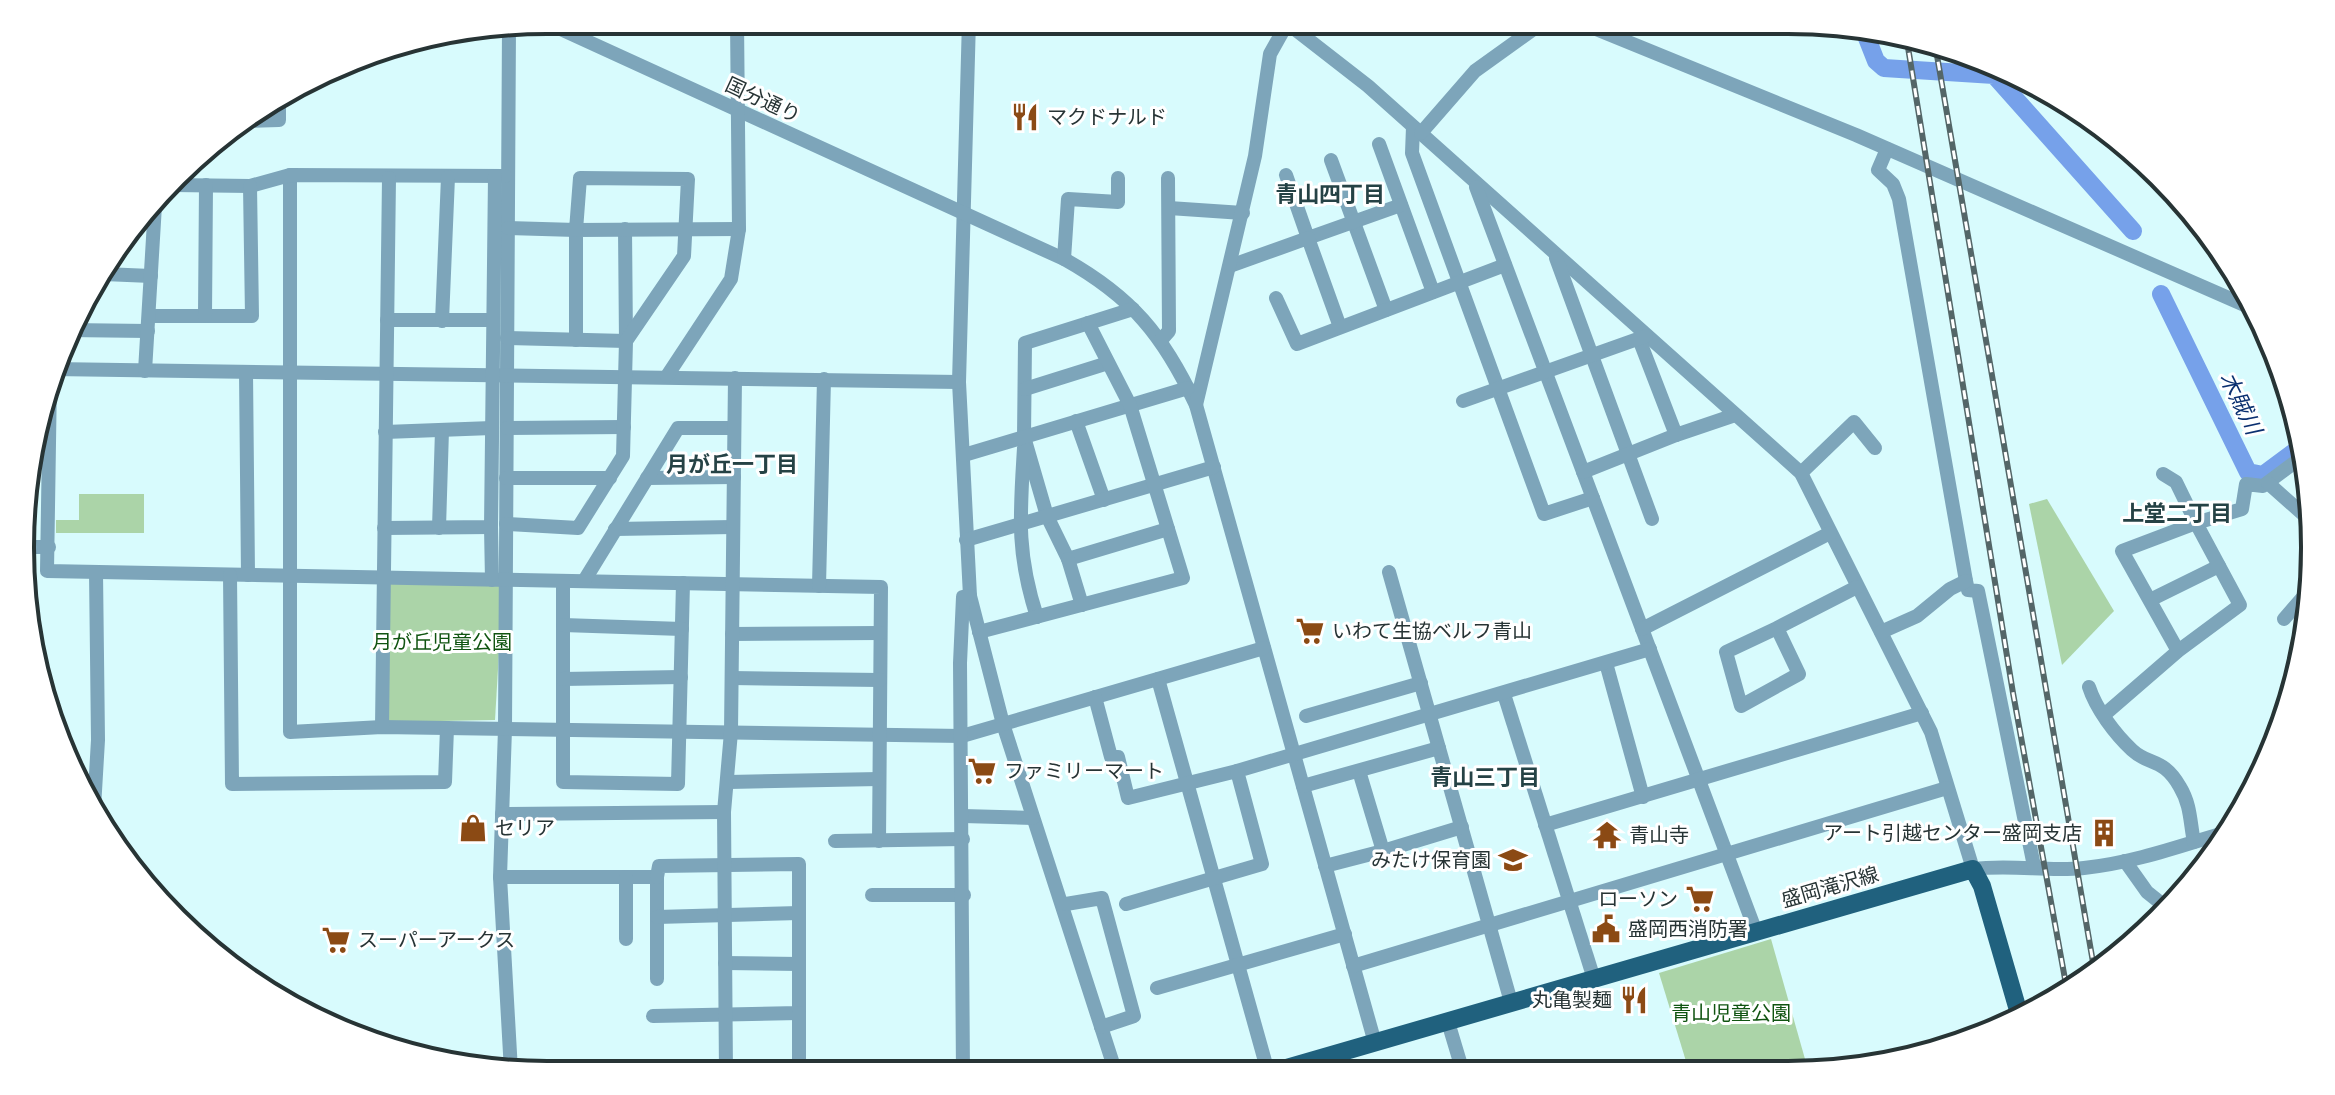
<svg xmlns="http://www.w3.org/2000/svg" width="2335" height="1095" font-family="'Fira Sans Condensed','Noto Sans JP',sans-serif">
	<style>
		.green { fill: #abd4a8 }
		.lines { fill: none; stroke-linecap: round; stroke-linejoin: round }
		.river { stroke: #76a1ea; stroke-width: 18 }
		.minor { stroke: #7da5ba; stroke-width: 14 }
		.major { stroke: #20617e; stroke-width: 18 }
		.rail-casing { stroke: #546668; stroke-width: 6 }
		.rail { stroke: #fff; stroke-width: 3; stroke-dasharray: 9; stroke-linecap: butt }
		.labels { text-anchor: middle; stroke-width: 6; stroke-linejoin: round; paint-order: stroke }
		.street-label { font-size: 20px; fill: #273435; stroke: #fff }
		.poi-label { font-size: 20px; fill: #273435; stroke: #fff; text-anchor: start }
		.park-label { font-size: 20px; fill: #105411; stroke: #fff }
		.neighbourhood-label { font-size: 22px; font-weight: bold; fill: #254245; stroke: #fff }
		.water-label { font-size: 22px; font-style: italic; fill: #0b3070; stroke: #fff }
		.rim { fill: none; stroke: #273435; stroke-width: 4 }
	</style>
	<rect width="100%" height="100%" fill="#d8fbfd"/>
	<g class="green">
		<path d="M79,494h65v39h-88v-13h23z"/>
		<path d="M2047,499l67,112 -52,54 -33,-161z"/>
		<path d="M383,582l120,2 -8,136 -109,2z"/>
		<path d="M1771,939l34,120 -35,12h-81l-30,-98z"/>
	</g>
	<g class="lines">
		<g class="river">
			<path d="M1863,28l13,33 8,7 110,7 139,156"/>
			<path d="M2161,294l87,178 15,3 42,-31"/>
		</g>
		<g class="minor">
			<path d="M969,20l-10,362 11,214 33,128 113,349"/>
			<path d="M1574,20l282,115 400,175"/>
			<path d="M543,21l521,238c68,38 99,76 132,146l179,638"/>
			<path d="M1287,23l81,63 433,387 130,259 42,137c39,-5 74,3 111,-1 49,-5 96,-22 143,-36"/>
			<path d="M509,26l-4,703 -5,148 11,194"/>
			<path d="M1961,57l16,-1"/>
			<path d="M242,121l37,-1v-19"/>
			<path d="M1413,127l-1,26 132,361 49,-16"/>
			<path d="M1421,133l54,-62 71,-51"/>
			<path d="M1379,144l54,148"/>
			<path d="M1887,149l-9,21 15,14 6,15 67,382 2,9 10,1 56,275"/>
			<path d="M1331,160l55,150"/>
			<path d="M290,175v557l92,-5 580,9 302,-88"/>
			<path d="M1286,175l22,63 93,-33"/>
			<path d="M174,185l76,1 40,-11 215,1"/>
			<path d="M1476,187l280,745"/>
			<path d="M1169,208l74,5"/>
			<path d="M1556,258l96,261"/>
			<path d="M1064,259l4,-60 50,3v-24"/>
			<path d="M104,263v11l47,2"/>
			<path d="M1230,266l78,-28 32,89"/>
			<path d="M1276,298l21,46 208,-79"/>
			<path d="M1133,309l-108,34 -1,94 23,79 21,43 100,-30"/>
			<path d="M149,316h103l-2,-130"/>
			<path d="M205,316l1,-131"/>
			<path d="M387,320h106"/>
			<path d="M442,321l6,-144"/>
			<path d="M68,330l80,1"/>
			<path d="M507,338l119,3 -1,-112"/>
			<path d="M1639,339l37,96 59,-20"/>
			<path d="M576,340v-110l163,-1"/>
			<path d="M1161,340l8,-9 -1,-153"/>
			<path d="M53,369l906,13"/>
			<path d="M145,371l10,-166"/>
			<path d="M246,372l2,203"/>
			<path d="M667,376l64,-97 8,-50 -2,-209"/>
			<path d="M50,379l-3,192 834,16 -2,254"/>
			<path d="M1025,389l83,-26"/>
			<path d="M1463,401l183,-65"/>
			<path d="M1196,405l59,-249 15,-102 19,-34"/>
			<path d="M1076,421l28,79"/>
			<path d="M507,428l117,-1"/>
			<path d="M385,432l107,-4"/>
			<path d="M1024,448c-4,66 -8,104 13,169"/>
			<path d="M964,455l224,-67"/>
			<path d="M1583,472l93,-37"/>
			<path d="M1801,473l53,-51 21,26"/>
			<path d="M2163,474l13,8 20,41 46,-14 4,-25 17,2 43,-32"/>
			<path d="M506,478h104"/>
			<path d="M647,478l87,-1"/>
			<path d="M2268,483l45,40"/>
			<path d="M506,524l72,4 45,-72 3,-115 58,-85 4,-77 -108,-1 -4,52 -68,-2"/>
			<path d="M491,527l1,53"/>
			<path d="M384,528l107,-1 4,-351"/>
			<path d="M439,528l3,-98"/>
			<path d="M615,529l118,-2"/>
			<path d="M966,540l248,-73"/>
			<path d="M27,547h22"/>
			<path d="M1068,559l14,46"/>
			<path d="M1389,572l122,430"/>
			<path d="M230,575l2,209 213,-2 2,-54"/>
			<path d="M563,581v201l115,2 5,-201"/>
			<path d="M584,581l94,-153h56"/>
			<path d="M819,586l5,-207"/>
			<path d="M2150,600l69,-34"/>
			<path d="M2284,619l27,-31"/>
			<path d="M563,625l119,4"/>
			<path d="M1777,628l-51,24 15,54 58,-32 -22,-46 80,-41"/>
			<path d="M1642,629l188,-96"/>
			<path d="M979,632l204,-54 -53,-173 -42,-82"/>
			<path d="M1881,632l36,-16 33,-27 16,-8"/>
			<path d="M732,634l148,-1"/>
			<path d="M1606,663l37,134"/>
			<path d="M732,678l148,2"/>
			<path d="M563,679l118,-2"/>
			<path d="M1158,679l110,393"/>
			<path d="M2089,687c7,22 26,47 43,63 17,16 31,7 48,37 11,18 10,36 14,55"/>
			<path d="M1504,694l90,285"/>
			<path d="M1095,697l16,60h7l10,41 109,-27"/>
			<path d="M2104,715l74,-64 62,-46 -44,-82 -74,28 56,100"/>
			<path d="M1306,716l115,-33"/>
			<path d="M382,727l7,-549"/>
			<path d="M1359,771l24,80 79,-24"/>
			<path d="M729,782l150,-3"/>
			<path d="M1303,786l136,-38"/>
			<path d="M94,808l4,-68 -2,-168"/>
			<path d="M502,814l222,-2"/>
			<path d="M963,816l70,2"/>
			<path d="M1545,825l377,-112"/>
			<path d="M835,841l128,-2"/>
			<path d="M2125,861l22,31 20,16"/>
			<path d="M1325,866l58,-15"/>
			<path d="M500,877h157v102"/>
			<path d="M626,877v62"/>
			<path d="M872,895h92"/>
			<path d="M1066,904l36,-6 32,118 -33,11"/>
			<path d="M1126,904l136,-40 -25,-93 413,-122"/>
			<path d="M657,917l142,-4"/>
			<path d="M725,963l74,1"/>
			<path d="M1353,966l594,-178"/>
			<path d="M1157,988l188,-54"/>
			<path d="M653,1016l146,-3v-149l-140,2 -2,11"/>
			<path d="M1448,1022l15,50"/>
			<path d="M1334,1055l5,17"/>
			<path d="M726,1074l-2,-262 7,-80 4,-354"/>
			<path d="M799,1074v-61"/>
			<path d="M963,1074l-3,-411 3,-66 7,-1"/>
		</g>
		<path class="major" d="M1273,1072l700,-203 9,17 38,131"/>
		<defs>
			<g id="rail">
				<path d="M1906,35l107,658 54,297"/>
				<path d="M1935,44l160,930"/>
			</g>
		</defs>
		<use href="#rail" class="rail-casing"/>
		<use href="#rail" class="rail"/>
	</g>
	<defs>
		<symbol id="restaurant-bare" viewBox="-9 -9 18 18"><path d="M-5-6h1v4h1v-4h1v4h1v-4h1v5L-1.5 .5V6h-2V.5L-5-1ZM5-6V6H3V1.5H1.5Q1.5-4 5-6Z" fill="#8b4a14" stroke="#fff" stroke-width="2.5" paint-order="stroke"/></symbol>
		<symbol id="supermarket-bare" viewBox="-9 -9 18 18"><path d="M-6-5.5h2.5l.6 2H6L4.5 2H-2.5L-4.4-4H-6ZM-1.5 3.2a1.3 1.3 0 1 0 .1 0ZM3 3.2a1.3 1.3 0 1 0 .1 0Z" fill="#8b4a14" stroke="#fff" stroke-width="2.5" paint-order="stroke"/></symbol>
		<symbol id="shop-bare" viewBox="-9 -9 18 18"><path d="M-5-2.5h2.3a2.7 3.5 0 0 1 5.4 0H5L5.5 6h-11ZM-1.5-2.5h3a1.5 2.3 0 0 0-3 0Z" fill="#8b4a14" stroke="#fff" stroke-width="2.5" paint-order="stroke"/></symbol>
		<symbol id="building-bare" viewBox="-9 -9 18 18"><path d="M-4-6H4V6H1V3H-1V6H-4ZM-2.5-4.3h1.7v1.8h-1.7ZM.8-4.3h1.7v1.8H.8ZM-2.5-1h1.7V.8h-1.7ZM.8-1h1.7V.8H.8Z" fill="#8b4a14" stroke="#fff" stroke-width="2.5" paint-order="stroke"/></symbol>
		<symbol id="temple-bare" viewBox="-9 -9 18 18"><path d="M0-6L5-2H3V0L6.5 2.5H4V6H1.5V3h-3V6H-4V2.5H-6.5L-3 0V-2H-5Z" fill="#8b4a14" stroke="#fff" stroke-width="2.5" paint-order="stroke"/></symbol>
		<symbol id="school-bare" viewBox="-9 -9 18 18"><path d="M0-5L7-2L0 1L-7-2ZM-4 1L0 2.5L4 1V4Q0 6-4 4Z" fill="#8b4a14" stroke="#fff" stroke-width="2.5" paint-order="stroke"/></symbol>
		<symbol id="civic-bare" viewBox="-9 -9 18 18"><path d="M-.6-6.5H3V-4.5H.6V-3L4-1V1h2V6H-6V1h2V-1L-.6-3ZM-1.2 2.5V6h2.4V2.5Z" fill="#8b4a14" stroke="#fff" stroke-width="2.5" paint-order="stroke"/></symbol>
	</defs>
	<g fill-rule="evenodd">
		<use href="#restaurant-bare" x="1005" y="97" width="40" height="40"/>
		<use href="#supermarket-bare" x="1290" y="611" width="40" height="40"/>
		<use href="#supermarket-bare" x="962" y="751" width="40" height="40"/>
		<use href="#shop-bare" x="453" y="808" width="40" height="40"/>
		<use href="#building-bare" x="2084" y="813" width="40" height="40"/>
		<use href="#temple-bare" x="1587" y="815" width="40" height="40"/>
		<use href="#school-bare" x="1493" y="840" width="40" height="40"/>
		<use href="#supermarket-bare" x="1680" y="879" width="40" height="40"/>
		<use href="#civic-bare" x="1586" y="909" width="40" height="40"/>
		<use href="#supermarket-bare" x="316" y="920" width="40" height="40"/>
		<use href="#restaurant-bare" x="1614" y="980" width="40" height="40"/>
	</g>
	<g class="labels">
		<g class="street-label">
			<text transform="translate(763 100) rotate(25)" y="7">国分通り</text>
			<text transform="translate(1830 887) rotate(-16)" y="7">盛岡滝沢線</text>
		</g>
		<g class="poi-label">
			<text x="1047" y="124">マクドナルド</text>
			<text x="1332" y="638">いわて生協ベルフ青山</text>
			<text x="1004" y="778">ファミリーマート</text>
			<text x="495" y="835">セリア</text>
			<text x="2082" y="840" text-anchor="end">アート引越センター盛岡支店</text>
			<text x="1629" y="842">青山寺</text>
			<text x="1491" y="867" text-anchor="end">みたけ保育園</text>
			<text x="1678" y="906" text-anchor="end">ローソン</text>
			<text x="1628" y="936">盛岡西消防署</text>
			<text x="358" y="947">スーパーアークス</text>
			<text x="1612" y="1007" text-anchor="end">丸亀製麺</text>
		</g>
		<g class="park-label">
			<text x="442" y="649">月が丘児童公園</text>
			<text x="1731" y="1020">青山児童公園</text>
		</g>
		<g class="neighbourhood-label">
			<text x="1330" y="202">青山四丁目</text>
			<text x="732" y="472">月が丘一丁目</text>
			<text x="2177" y="521">上堂二丁目</text>
			<text x="1485" y="785">青山三丁目</text>
		</g>
		<g class="water-label">
			<text transform="translate(2241 403) rotate(64)" y="8">木賊川</text>
		</g>
	</g>
	<path d="M0 0H2335V1095H0ZM547 34H1788A513 513 0 0 1 2301 547V548A513 513 0 0 1 1788 1061H547A513 513 0 0 1 34 548V547A513 513 0 0 1 547 34Z" fill="#fff" fill-rule="evenodd"/>
	<path class="rim" d="M547 34H1788A513 513 0 0 1 2301 547V548A513 513 0 0 1 1788 1061H547A513 513 0 0 1 34 548V547A513 513 0 0 1 547 34Z"/>
</svg>
